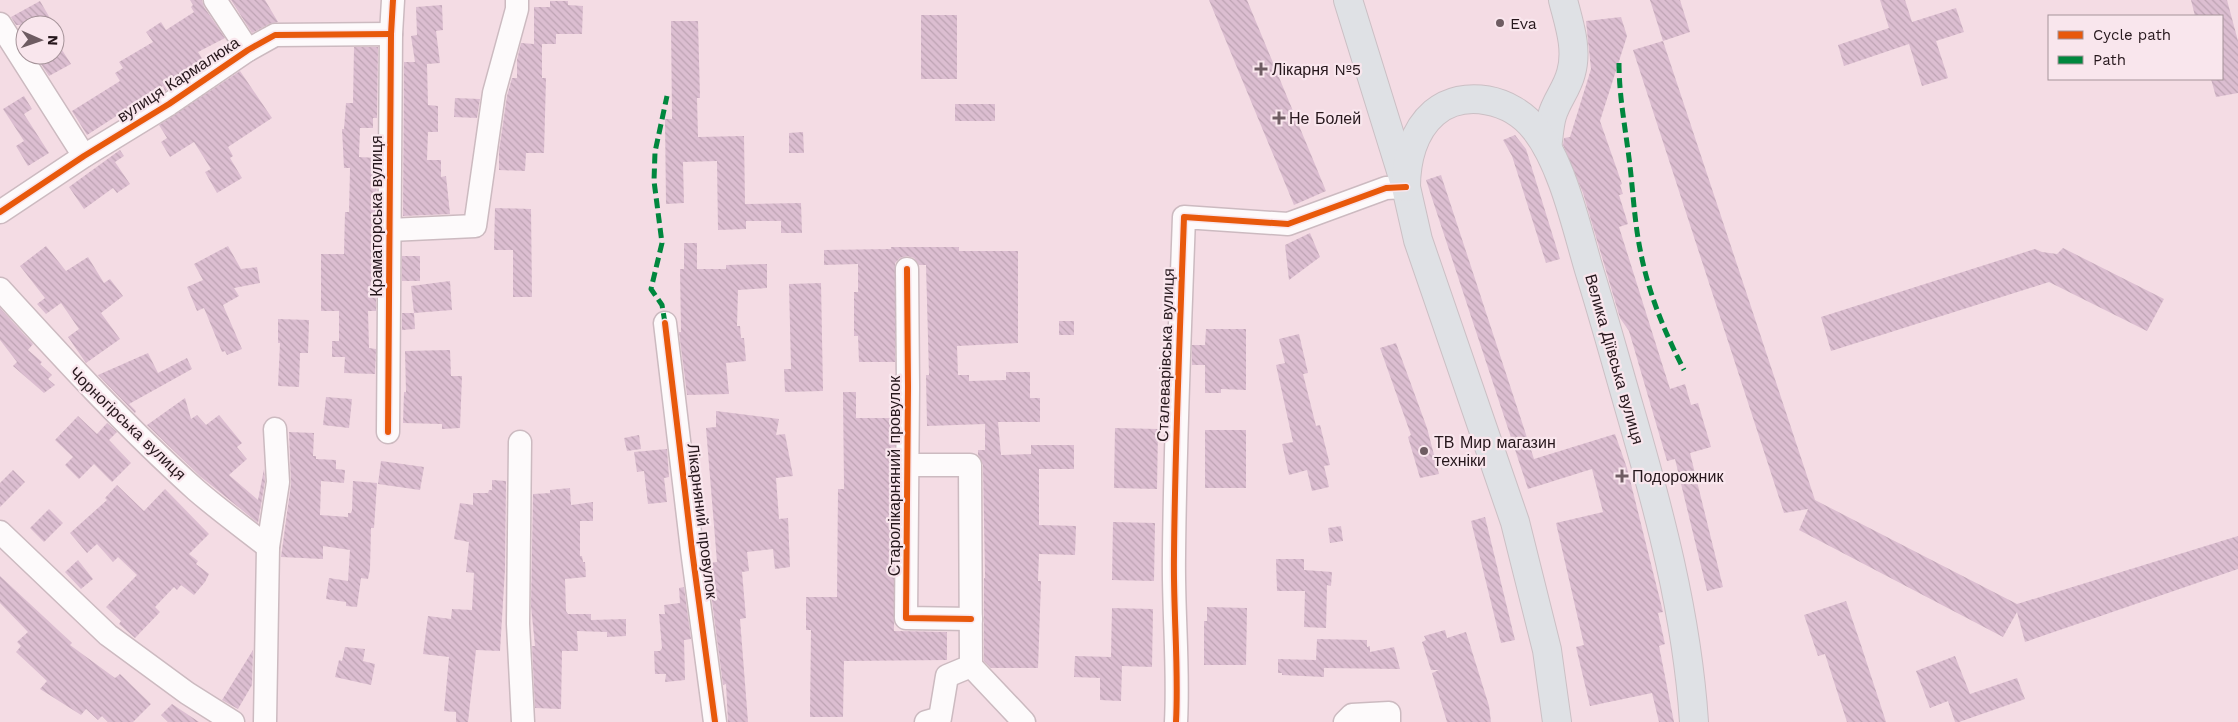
<svg xmlns="http://www.w3.org/2000/svg" width="2238" height="722" font-family="'Work Sans',sans-serif">
	<style>
		.building { fill: url(#building-back-hatch) }
		.lines { fill: none; stroke-linecap: round; stroke-linejoin: round }
		.minor-casing { stroke: #ccbac0; stroke-width: 25 }
		.major-casing { stroke: #cbbfc4; stroke-width: 30 }
		.minor { stroke: #fdfafb; stroke-width: 22 }
		.major { stroke: #dfe1e5; stroke-width: 28 }
		.quiet { stroke: #00873e; stroke-width: 5; stroke-dasharray: 10 5; stroke-linecap: butt }
		.cycleway-casing { stroke: #f9e6ed; stroke-width: 9 }
		.cycleway { stroke: #e8590c; stroke-width: 6 }
		.poi-dot { fill: #6e5c62; stroke: #f9e6ed; stroke-width: 2 }
		.labels { text-anchor: middle; stroke-width: 4.5; stroke-linejoin: round; paint-order: stroke }
		.poi-label { font-size: 16px; fill: #26171c; stroke: #f9e6ed; text-anchor: start }
		.street-label { font-size: 16px; fill: #26171c; stroke: #f9e6ed }
	</style>
	<defs>
		<pattern id="building-back-hatch" width="6" height="6" patternUnits="userSpaceOnUse" patternTransform="scale(1.25)"><rect width="6" height="6" fill="#dcbed1"/><path d="M-1 5l2 2M0 0l6 6M5-1l2 2" fill="none" stroke="#bda3b3"/></pattern>
	</defs>
	<rect width="100%" height="100%" fill="#f4dce4"/>
	<g class="building">
		<path d="M190,0h12l2,7 21,31 -27,14 7,11 -40,28 -2,-5 -76,49 -15,-24 48,-30 -5,-8 8,-5 -4,-6 34,-20 -7,-10 15,-10 5,8 28,-18 -3,-5 2,-2z"/>
		<path d="M231,0h34l13,22 -9,2 -17,9z"/>
		<path d="M1209,0h38l79,191 -32,14z"/>
		<path d="M1650,0h30l10,32 -27,9z"/>
		<path d="M1880,0h25l7,22 44,-14 8,24 -28,9 12,37 -26,8 -13,-42 -65,22 -6,-21 51,-17z"/>
		<path d="M2191,0h36l11,41v52l-22,4 -5,-18h11v-63h-27z"/>
		<path d="M40,1l14,24h-38l-5,-8z"/>
		<path d="M550,1h18v4l15,1 -1,28h-26v10h-14v34h4l-2,75h-18l-1,18 -26,-1v-19l8,-55 5,-18h5v-18l4,-17 13,1v-37h16z"/>
		<path d="M442,5l1,25 -7,1 4,32 -13,1 1,41 10,1v26h-10l-1,28h14v17l5,-1 4,38 -47,2 1,-154h11l-4,-26 6,-1 -1,-28z"/>
		<rect x="921" y="15" width="36" height="64"/>
		<path d="M1621,17l6,19 -27,85 22,63 -2,1 3,9 -4,1 9,29 -9,3 51,162 15,-5 6,21 7,-2 13,44 -21,6 33,134 -16,4 -32,-132 -8,2 -38,-130 -9,-13 -37,-125 -20,-48 1,-7 6,-1 21,-68 -5,-48z"/>
		<path d="M671,21h27l2,77h-3l1,39 46,-1 1,68 56,-1 1,30h-21v-12h-35v8l-28,1 -1,-69 -34,1 1,41 -18,1 -1,-85h7z"/>
		<path d="M55,39l16,25 -22,12 -14,-21h20z"/>
		<path d="M1663,41l152,459 202,104 221,-68v33l-213,73 -8,-30 -14,25 -204,-107 9,-21 -24,4 -151,-463z"/>
		<path d="M354,47h24l-1,71h-4v10h-13l-1,29 18,1 -1,63h-4v31h4v59h-8l1,37 7,1 -1,25 -31,-1 1,-16h-13v-16h7v-30h-18v-57h23l1,-42h4l1,-44h-6l-2,-39h2l2,-26h7z"/>
		<path d="M240,71l32,47 -44,29 5,9 -3,2 12,20 -25,15 -12,-21 6,-3 -17,-27 -24,15 -9,-15 6,-4 -8,-13z"/>
		<path d="M24,96l8,13 -8,5 25,39 -21,13 -12,-20 8,-5 -21,-32z"/>
		<path d="M455,98l25,1 -3,19 -23,-1z"/>
		<rect x="955" y="104" width="40" height="17"/>
		<path d="M803,132l1,21h-15v-20z"/>
		<path d="M1515,135l11,14 34,110 -14,4 -34,-107 -9,-16z"/>
		<path d="M120,150l4,6 -9,6 15,22 -13,9 -4,-5 -29,21 -15,-22z"/>
		<path d="M1441,175l93,284 81,-25 12,34 36,144 -5,1 7,31 -6,2 15,76h-15l-7,-29 -62,13 -14,-59 8,-2 -28,-122 47,-11 -11,-43 -64,20 -102,-309z"/>
		<path d="M495,208l36,1 1,88h-19v-47h-19z"/>
		<path d="M1310,233l10,24 -31,23 -4,-35z"/>
		<path d="M684,243h13v26h29v-4l41,-1v24l-29,2 -1,36h3l1,12h3l2,23 -20,2 3,31 -42,1 -8,-63h2l-1,-63h4z"/>
		<path d="M46,246l20,25 22,-14 16,26 6,-4 13,17 -22,17 19,26 -34,24 -18,-26 11,-8 -18,-26 -15,11 -9,-10 8,-6 -25,-32z"/>
		<path d="M228,246l13,23 16,-2 3,16 -26,5 5,8 -16,9 19,44 -15,6 -2,-4 -3,1 -18,-44 -7,3 -10,-24 16,-7 -9,-16z"/>
		<path d="M891,247h68v4h59v92l-61,3 1,29h11v6l37,-1v-8h24v26h10v24h-42l3,33 30,-1v-9h43v24h-35v56l37,1 -1,29 -36,-1 -1,27h3l-3,87h-47l-7,-7v-83h1l-2,-113 -5,-10v-5h7v-26l-58,2 -1,-51h3l-3,-110h-7l-5,-7 -7,-2 -7,2 -5,5v99h-36l-1,-26h-4v-44h4v-28l-34,1v-15l67,-1z"/>
		<path d="M2063,248l101,51 -17,32 -98,-49 -218,69 -10,-34 214,-68 7,3 15,2z"/>
		<rect x="402" y="256" width="18" height="25"/>
		<path d="M450,281l2,29 -38,3 1,16 -13,1v-17h12l-3,-27z"/>
		<path d="M821,283l2,108 -38,1 -1,-23h7l-2,-85z"/>
		<path d="M0,308l33,36 -5,6 14,12 -2,2 12,11 -4,4 7,6 -11,8 -31,-27 4,-4 -17,-22z"/>
		<path d="M278,319l31,1 -1,33h-8l-1,34 -21,-1 2,-43h-2z"/>
		<rect x="1059" y="321" width="15" height="14"/>
		<path d="M1206,329h40v61l-25,-1v4h-16v-28h-13v-20h13z"/>
		<path d="M1299,334l9,39 -5,1 13,52 4,-1 10,40 -6,1 5,21 -17,4 -5,-21 -18,5 -7,-31 11,-2 -17,-77 9,-2 -6,-24z"/>
		<path d="M1396,343l31,85 12,46 -19,4 -12,-41 3,-2 -31,-87z"/>
		<path d="M450,350l1,26h11l-2,52 -18,1v-5l-39,-1 1,-31h2l-1,-41z"/>
		<path d="M148,353l10,20 29,-15 5,11 -63,35 7,7 -1,2 -37,-38z"/>
		<path d="M843,392h13v26h39l-1,213 53,1v28l-103,1 -1,56h-33l1,-87h-5v-33h31l1,-108h6z"/>
		<path d="M326,397l26,2 -3,29 -26,-3z"/>
		<path d="M185,398l6,21 6,-4 9,10 13,-10 23,28 -5,4 10,12 -18,16 29,25 6,-31 1,12 -7,42 -57,-46 -54,-52z"/>
		<path d="M716,411l63,8 -3,16 9,-1 8,42 -17,2 3,41 9,-1 2,49 -15,2 -2,-20 -26,3 2,19 -7,1 4,46 -6,1 8,103h-20l-2,-38 -3,1 -16,-122 10,-1 -11,-134 10,-1z"/>
		<path d="M78,416l19,18 10,-11 10,9 -8,8 22,23 -19,19 -18,-18 -15,15 -14,-14 8,-8 -18,-17z"/>
		<path d="M1115,428l43,1 -1,60 -43,-1z"/>
		<rect x="1205" y="430" width="41" height="58"/>
		<path d="M289,432l25,1 -1,23h3v3l20,1v9l9,1 -1,13 -23,-2 -1,34 28,2v-4h3l1,-3 1,-29 24,2 -3,45h-3l-1,41 -2,10 -7,-1 -4,29 -11,-1v-4l-20,-3 3,-21 19,3 2,-31 -27,-4v13l-42,-2 10,-73z"/>
		<path d="M639,435l2,14 -14,2 -3,-13z"/>
		<path d="M667,449l2,28 -5,1 3,24 -19,2 -4,-33 -7,1 -3,-20z"/>
		<path d="M381,461l43,6 -4,23 -42,-6z"/>
		<path d="M13,470l12,12 -25,25v-24z"/>
		<path d="M492,480l14,1 -1,88 -5,82 -24,-1 -8,72h-12v-10l-12,-1 5,-54 -26,-3 5,-38 23,3 1,-10 20,1 2,-37 -8,-1 3,-30 -15,-3 6,-36 13,2v-12h15l1,-3h3z"/>
		<path d="M117,485l27,26 21,-22 44,45 -20,20 9,7 -2,3 13,10 -4,8 -11,13 -13,-10 -4,5 -3,-3 -19,20 5,5 -25,26 -16,-14 2,-3 -15,-14 31,-32 -19,-18 -5,5 -16,-18 -10,9 -17,-20 37,-33 -2,-2z"/>
		<path d="M570,488l1,17 22,-3v19h-13v35h2l1,6h2l1,15 -21,2 1,32 2,3h23v6l35,-1v17l-19,1v-5l-30,-1 1,20h-16l-1,58 -26,-1 -3,-62h3l-4,-40 2,-112 17,-1v-3z"/>
		<path d="M49,509l14,14 -19,19 -14,-14z"/>
		<path d="M1485,517l30,123 -14,3 -30,-122z"/>
		<path d="M1113,522l42,1 -1,58 -42,-1z"/>
		<path d="M1341,526l2,15 -13,2 -2,-15z"/>
		<path d="M1276,559h28v11l28,2 -1,14 -4,-1 -1,43 -22,-1 1,-36h-28z"/>
		<path d="M78,560l15,19 -12,10 -16,-17z"/>
		<path d="M0,576l72,67 -2,2 45,33 5,-4 31,30 -18,18h-25l-6,-6 -4,4 -12,-11 -5,6 -41,-26 7,-8 -31,-29 5,-6 -4,-4 11,-10 -28,-29z"/>
		<path d="M684,587l7,52 -7,1 1,40 -20,2 1,-8h-11l-1,-23h6l2,-3 -3,-34h6l-1,-9 16,-2 -1,-15z"/>
		<path d="M1846,601l14,41 26,80h-39l-22,-68 -7,2 -14,-41z"/>
		<path d="M1207,607l40,1 -1,57h-42v-44h3z"/>
		<path d="M1112,608l41,1 -1,58 -30,-1 -1,35 -21,-1v-22l-26,-1 1,-21 36,1z"/>
		<path d="M1445,630l2,8 19,-6 23,74 2,16h-44l-15,-49 7,-3h-8l-9,-28 4,-2 -2,-4z"/>
		<path d="M1317,639l50,1v7l3,-1v6l24,-5 6,22 -76,-1v9l-42,-2v-2h-4v-14l38,1z"/>
		<path d="M345,647l20,2 -2,12 12,3 -4,21 -36,-8 4,-17 3,1z"/>
		<path d="M253,650l-1,35 -14,24 -16,-9z"/>
		<path d="M1955,656l15,38 47,-16 8,21 -66,23h-4l-7,-21 -18,7 -14,-37z"/>
		<path d="M172,704l27,18h-31l-7,-7z"/>
	</g>
	<g class="lines">
		<defs>
			<g id="minor">
				<path d="M215,0l33,50"/>
				<path d="M0,24l84,132"/>
				<path d="M0,212l84,-56 85,-52 79,-54 27,-15 116,-1"/>
				<path d="M390,230l85,-4 19,-133 23,-84v-9"/>
				<path d="M907,269l1,118 -2,231 65,1"/>
				<path d="M0,289c63,69 126,138 196,201 23,20 48,38 72,57"/>
				<path d="M665,323l27,227 23,172"/>
				<path d="M388,432l3,-398 2,-34"/>
				<path d="M520,442l-2,182 5,98"/>
				<path d="M907,465h63l1,201 -24,10 -7,42 -14,4"/>
				<path d="M0,532l108,103 79,58 46,29"/>
				<path d="M971,666l53,56"/>
				<path d="M265,722l3,-175 10,-65 -3,-53"/>
				<path d="M1176,722c3,-56 -3,-111 -2,-167 1,-112 6,-225 10,-338l104,7 98,-36 20,-1"/>
				<path d="M1345,722l7,-7 37,-2v9"/>
			</g>
			<g id="major">
				<path d="M1348,0l58,187 12,53 97,282 32,128 10,72"/>
				<path d="M1547,147c2,-10 2,-21 5,-31 4,-15 15,-27 19,-43 7,-24 -2,-49 -8,-73"/>
				<path d="M1406,187c0,-26 7,-56 28,-74 30,-25 78,-14 101,16 28,35 42,101 55,144 14,45 26,89 39,134 30,103 58,207 65,315"/>
			</g>
		</defs>
		<use href="#minor" class="minor-casing"/>
		<use href="#major" class="major-casing"/>
		<use href="#minor" class="minor"/>
		<use href="#major" class="major"/>
		<g class="quiet">
			<path d="M1619,63c0,32 6,63 10,95 4,30 5,61 11,91 8,43 24,82 44,121"/>
			<path d="M665,323l-3,-18 -11,-16 11,-46 -8,-62 1,-29 12,-56"/>
		</g>
		<defs>
			<g id="cycleway">
				<path d="M0,212l84,-56 85,-52 79,-54 27,-15 116,-1"/>
				<path d="M907,269l1,118 -2,231 65,1"/>
				<path d="M665,323l27,227 23,172"/>
				<path d="M388,432l3,-398 2,-34"/>
				<path d="M1176,722c3,-56 -3,-111 -2,-167 1,-112 6,-225 10,-338l104,7 98,-36 20,-1"/>
			</g>
		</defs>
		<use href="#cycleway" class="cycleway-casing"/>
		<use href="#cycleway" class="cycleway"/>
	</g>
	<g class="poi-dot">
		<circle cx="1500" cy="23" r="5"/>
		<path d="M1258.5 61.5h5v5h5v5h-5v5h-5v-5h-5v-5h5z"/>
		<path d="M1276.5 110.5h5v5h5v5h-5v5h-5v-5h-5v-5h5z"/>
		<circle cx="1424" cy="451" r="5"/>
		<path d="M1619.5 468.5h5v5h5v5h-5v5h-5v-5h-5v-5h5z"/>
	</g>
	<g class="labels">
		<g class="poi-label">
			<text x="1510" y="29">Eva</text>
			<text x="1272" y="75">Лікарня №5</text>
			<text x="1289" y="124">Не Болей</text>
			<text x="1434" y="448">ТВ Мир магазин<tspan x="1434" dy="18">техніки</tspan></text>
			<text x="1632" y="482">Подорожник</text>
		</g>
		<g class="street-label">
			<text transform="translate(178 79) rotate(-33)" y="6">вулиця Кармалюка</text>
			<text transform="translate(376 216) rotate(-90)" y="6">Краматорська вулиця</text>
			<text transform="translate(1165 355) rotate(-88)" y="6">Сталеварівська вулиця</text>
			<text transform="translate(1615 359) rotate(74)" y="6">Велика Діївська вулиця</text>
			<text transform="translate(128 423) rotate(44)" y="6">Чорногірська вулиця</text>
			<text transform="translate(894 476) rotate(-90)" y="6">Старолікарняний провулок</text>
			<text transform="translate(703 521) rotate(83)" y="6">Лікарняний провулок</text>
		</g>
	</g>
	<rect x="2048" y="15" width="175" height="65" fill="#f9e6ed" stroke="#a59399"/>
	<rect x="2058" y="31" width="25" height="8" fill="#e8590c" stroke="#a59399"/>
	<text x="2093" y="40" font-size="15" fill="#26171c">Cycle path</text>
	<rect x="2058" y="56" width="25" height="8" fill="#00873e" stroke="#a59399"/>
	<text x="2093" y="65" font-size="15" fill="#26171c">Path</text>
	<g transform="translate(40 40) rotate(92)"><circle r="24" fill="#f9e6ed" stroke="#a59399"/>
	<path d="M0-4L9 19L0 12L-9 19Z" fill="#6e5c62"/>
	<text y="-8" font-size="14" font-weight="bold" text-anchor="middle" fill="#26171c">N</text>
	</g>
</svg>
